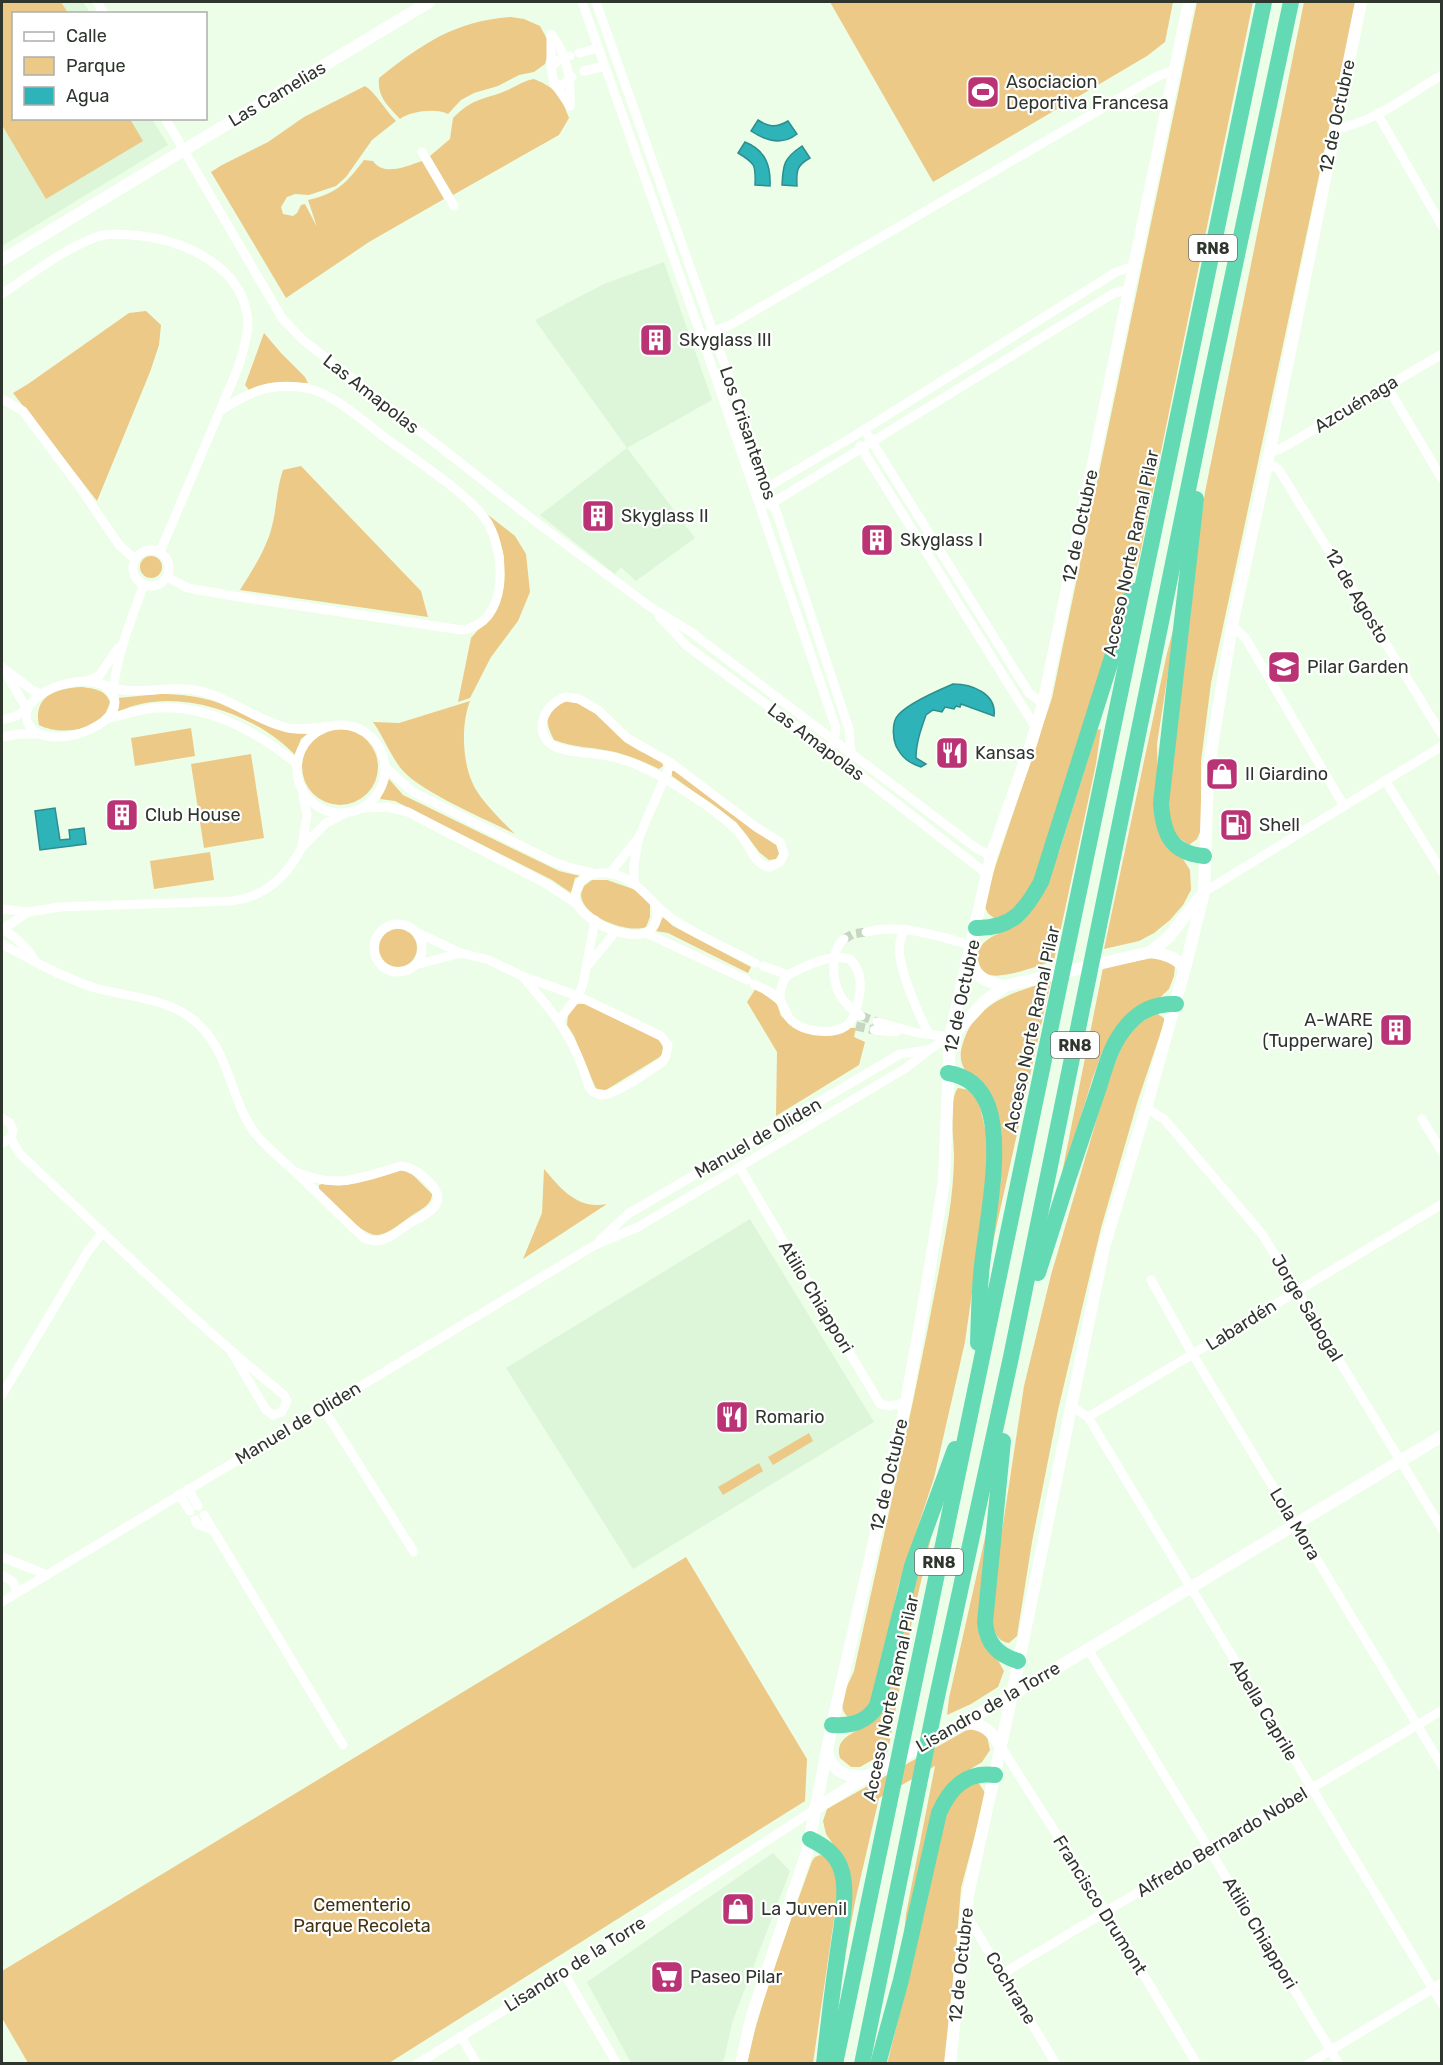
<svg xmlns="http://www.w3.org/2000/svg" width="1443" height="2065" font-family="Rubik,sans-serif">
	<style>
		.built { fill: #ddf5d9 }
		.green { fill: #ecc986 }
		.water { fill: #2db3b8; stroke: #2e8e8f; stroke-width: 1.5 }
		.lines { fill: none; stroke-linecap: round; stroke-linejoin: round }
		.minor-tunnel { stroke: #c6d6c3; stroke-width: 9; stroke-dasharray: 9 4.5; stroke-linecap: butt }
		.minor { stroke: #fff; stroke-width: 9 }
		.tertiary { stroke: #fff; stroke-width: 12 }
		.motorway { stroke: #63dab4; stroke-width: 16 }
		.labels { text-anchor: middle; stroke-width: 4.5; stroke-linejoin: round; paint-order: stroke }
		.shield { fill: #fff; stroke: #6d726d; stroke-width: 1.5 }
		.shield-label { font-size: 16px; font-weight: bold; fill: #2f362e }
		.poi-label { font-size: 18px; fill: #2f362e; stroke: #fff; text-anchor: start }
		.street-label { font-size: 18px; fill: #2f362e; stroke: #fff }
		.park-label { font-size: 18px; fill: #443310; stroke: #fff }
	</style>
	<rect width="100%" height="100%" fill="#ecfee8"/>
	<g class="built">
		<path d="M2,2h81l7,11 -76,1v104l138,1 16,26 -166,101z"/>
		<path d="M664,262l48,138 -85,48 68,90 -59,43 -15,-14 -6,7 -75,-59 87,-67 -92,-128 69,-36z"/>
		<path d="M750,1219l124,203 -241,147 -127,-201z"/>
		<path d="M773,1853l17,18 -57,149 -10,43h-92l-44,-81z"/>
	</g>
	<g class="green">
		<path d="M2,2h59l7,11 -54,1v104l116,1 13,22 -97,58 -44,-74z"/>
		<path d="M830,2h343l-8,40 -18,14 -214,126z"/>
		<path d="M1197,2h56l-114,557 -93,302 -28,46 -19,13c-11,-4 -14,-9 -15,-20l68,-202z"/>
		<path d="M1304,2h52l-145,681 -10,78v69l-4,9 -8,6 -15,-11 -8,-24 17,-160 22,-158z"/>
		<path d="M511,17l13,2 16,7 7,13 1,15 -3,10 -11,8 -15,3 -21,11 -24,7 -13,7 -13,14c-12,-6 -37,-3 -48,5 -12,-13 -23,-22 -21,-41 43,-34 76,-57 132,-61z"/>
		<path d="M534,79c22,9 27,17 35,39l-10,17 -106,60 -23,-39 20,-17 3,-21c19,-19 28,-18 50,-26 11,-4 19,-11 31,-13z"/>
		<path d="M365,86c10,6 21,25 31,35l-24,19 -26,37 -10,9 -27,9 -14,-1 -8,3 -6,10 2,7 10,2 4,-3 4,-8 4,-1 12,23 -9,-27c30,-7 38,-17 56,-40l9,1c11,16 34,5 49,0l22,38 -75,43 -83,56 -75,-126 11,-7 46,-23 36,-25z"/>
		<path d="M146,311l15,14 -2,20 -9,27 -53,129 -84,-108 15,-9 101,-71z"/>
		<path d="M264,333l17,20 24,24 3,6c-22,-1 -39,-3 -59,7l-4,-5z"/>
		<path d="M301,466l120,125 7,26 -188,-27c12,-19 27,-42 32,-64 5,-19 4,-35 11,-56z"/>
		<path d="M483,511l32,25 11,18 4,38 -12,29 -27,36 -21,41 -12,4 13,-64 20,-23 10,-22 3,-18v-19l-6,-21z"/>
		<circle cx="151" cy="567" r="11"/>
		<path d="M1177,615l-20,129 2,77 31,49 1,20 -8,15 -13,15 -16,13 -15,8 -35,8 63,-296z"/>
		<path d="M82,687c12,2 23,2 28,15 -2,5 -4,13 -9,17 -15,13 -45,15 -62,6 -6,-29 17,-37 43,-38z"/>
		<path d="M159,694c21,0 40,2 60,9 30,12 54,32 88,31l-6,5 -6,16c-40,-42 -122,-71 -177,-43v-14z"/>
		<path d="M470,701c-9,23 -8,60 3,83 7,16 30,38 42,50 -27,-14 -100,-44 -116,-68 -10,-14 -16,-30 -26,-44l26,1z"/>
		<path d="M564,701c27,0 39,21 57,37 12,11 27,17 41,23l1,5 -4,3c-14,-7 -29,-13 -44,-17 -21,-5 -41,-4 -61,-12 -10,-20 -10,-29 10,-39z"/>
		<path d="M191,728l4,28 -60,10 -4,-28z"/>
		<path d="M1101,729l-5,35 -42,197c-15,4 -49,18 -64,14 -5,-1 -8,-5 -10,-9 -8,-18 7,-28 22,-34l57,-80 38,-122z"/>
		<circle cx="340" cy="767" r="38"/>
		<path d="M251,754l13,84 -60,10 -13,-84z"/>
		<path d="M672,771h4l50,39 52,36 2,6 -4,7 -7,1 -9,-7 -24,-31 -64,-46z"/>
		<path d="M389,779l14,16 156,76 21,5 -5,2 -4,15 -19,-13 -157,-79 -15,-2z"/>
		<path d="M210,852l4,28 -60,9 -4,-28z"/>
		<path d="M592,880h15l29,10 14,14v13l-4,10c-18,7 -64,-10 -65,-32 0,-3 2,-6 3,-9z"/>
		<path d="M663,917l10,9 78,41 -3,6 -80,-40 -12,-2z"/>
		<circle cx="398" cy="948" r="19"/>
		<path d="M1152,958l16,1 7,6 -1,11 -5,13 -67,64 -9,24 -34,111 44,-220z"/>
		<path d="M1051,981l-66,297 13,-136 -31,-69c-7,-10 -8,-18 -4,-30 12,-41 51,-51 88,-62z"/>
		<path d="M756,988l21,16 4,12 12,11 63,1 -2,9 11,5 -6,23 -83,51 1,-64 -30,-50z"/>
		<path d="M578,1004h7l76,37 3,11 -1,3 -57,35 -10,-1 -22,-53 -7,-11 1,-11 4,-7z"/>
		<path d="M1156,1013l8,5v5l-26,77 -37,128 -43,182 -26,132 -15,94 -8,7c-16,-2 -16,-19 -19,-33l34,-224 27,-111 58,-198 20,-47z"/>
		<path d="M958,1088l12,2 8,8 9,39v50l-22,155 -31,136 -36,109 -23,112 -13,17 -14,1c-14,-12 1,-33 6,-46 33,-152 69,-304 95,-457 3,-19 5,-40 5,-59 0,-16 -6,-55 4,-67z"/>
		<path d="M396,1169l13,2 23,23c0,11 -12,16 -21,22 -10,7 -21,17 -33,19 -16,2 -46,-34 -59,-45v-5l6,-2 22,2z"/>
		<path d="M544,1169c17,20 34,41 63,35l-84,55 19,-46z"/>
		<path d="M809,1433l4,8 -40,24 -5,-8z"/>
		<path d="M759,1463l4,8 -40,24 -5,-8z"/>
		<path d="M987,1529l8,126 9,16 -6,16 -27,17 -24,11 2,-17z"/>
		<path d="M932,1533l-20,88 -24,130 -28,16h-9l-11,-9c-5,-18 9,-23 22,-30z"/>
		<path d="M686,1557l121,202 -2,42 -416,262h-361l-26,-45v-47z"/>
		<path d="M976,1728l11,8 3,14 -8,12 -26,16 -53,165 3,-29 29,-148 -56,32 -24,104 -13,70 -3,-3 -4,-122 -9,-13 -3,-13 4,-12 138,-78z"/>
		<path d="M978,1782l8,12 -25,94 -14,175 -60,1 25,-99 31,-146 15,-29z"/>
		<path d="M820,1855l10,3 9,27 -26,178 -67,1c17,-70 42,-136 66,-203l3,-4z"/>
	</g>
	<g class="water">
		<path d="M758,120c11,7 18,8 30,1l9,13c-15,12 -31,7 -46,-3z"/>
		<path d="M745,142c20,8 26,23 25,44l-15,-1c1,-20 0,-22 -17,-32z"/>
		<path d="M802,146l8,12c-13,7 -14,13 -13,28l-15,-1c1,-21 2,-27 20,-39z"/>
		<path d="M953,684c18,0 44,9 41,32l-33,-12 -1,3 -4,-1 -2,3 -9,-2 -3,5 -9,-2 -7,5c-5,14 -10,28 -10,43l10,6 -5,3c-12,-4 -19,-9 -25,-21 -3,-7 -4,-20 0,-28 7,-13 43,-28 57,-34z"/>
		<path d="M55,808l5,32 10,-1 -1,-9 15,-2 2,16 -46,6 -5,-39z"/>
	</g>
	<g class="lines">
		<g class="minor-tunnel">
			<path d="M844,939l9,-5 13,-2"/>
			<path d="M861,1016l16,6"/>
			<path d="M856,1026l18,4"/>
		</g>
		<g class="minor">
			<path d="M97,2l7,12"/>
			<path d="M582,2l119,333 135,393 -2,13 -6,9"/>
			<path d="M596,2l172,485 81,242 2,25 -6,10"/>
			<path d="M551,34c17,21 20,46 19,72"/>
			<path d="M579,53l20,-5"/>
			<path d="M570,56l-10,3 -9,8 3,16 8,2 10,-8"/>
			<path d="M551,67v-31"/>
			<path d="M584,71l21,-5"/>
			<path d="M554,83l16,23"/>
			<path d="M1377,113l65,113"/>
			<path d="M165,118l117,200 21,22 237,185 109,81 42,26 285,216 15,8"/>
			<path d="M1334,129c39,-5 75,-35 108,-54"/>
			<path d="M422,152l32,54"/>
			<path d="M2,294c25,-17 73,-53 102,-59 9,-2 19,0 27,0 47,3 107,27 116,79 3,18 -4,36 -9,54l-78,184"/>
			<path d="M709,333l21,-8 426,-248 18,-7"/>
			<path d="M1387,386l55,93"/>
			<path d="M2,399l21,12 56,75 40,59 16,14"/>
			<path d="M864,429l165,264 14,11"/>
			<path d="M860,446l176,282"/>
			<path d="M1270,450h8l11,-6 153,-90"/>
			<path d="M1266,466h8l5,4 163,265"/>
			<path d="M756,492l12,-5 86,-51 262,-164 18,-6"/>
			<path d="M769,505l345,-212 15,-3"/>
			<circle cx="151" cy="568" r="18"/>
			<path d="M167,577l21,11 45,8 229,34c47,-6 44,-75 26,-107 -18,-29 -76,-65 -105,-87 -17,-13 -34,-28 -52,-38 -7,-5 -17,-8 -25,-10 -36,-6 -57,4 -86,23"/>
			<path d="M659,616l28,30 141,104 159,124"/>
			<path d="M1232,625l14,14 98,167"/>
			<path d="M2,667l25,42 -11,7 -14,4"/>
			<path d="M2,667l30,23 9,4"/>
			<path d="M87,681l12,-5 19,-28"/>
			<path d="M106,687c38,32 -58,70 -77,38 -7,-12 1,-23 11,-30 14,-10 40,-17 57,-12 9,2 17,6 26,7 26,3 51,-5 77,1 31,7 57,30 88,37 14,2 27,0 41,-2"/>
			<path d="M113,694c3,-38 18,-74 31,-110"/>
			<path d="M566,697l13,2 19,11 29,28 44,25 85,64 24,15 4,12 -4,8 -10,5c-14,-1 -19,-18 -27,-29 -14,-19 -40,-35 -60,-48 -23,-15 -48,-29 -75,-34 -17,-4 -38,-2 -54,-10 -22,-13 -11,-42 12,-49z"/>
			<path d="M107,719c17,-5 33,-10 50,-11 51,-4 102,25 140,56"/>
			<circle cx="341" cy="769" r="44"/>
			<path d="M2,737l17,-3h19"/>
			<path d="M385,767l28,25 141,70 17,6 22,5"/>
			<path d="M1385,780l57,92"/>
			<path d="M303,795l4,20 -5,32 24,-24 18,-9"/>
			<path d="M364,808l23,-1 21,5 137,71 32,21"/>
			<path d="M639,837l32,-74"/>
			<path d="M610,873l29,-36 -5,27v20"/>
			<path d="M1204,892l238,-146"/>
			<path d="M656,906c10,50 -66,24 -79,-2 -3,-5 -2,-12 1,-17 2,-7 6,-10 12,-12 14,-5 28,-1 40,6 17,11 27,28 44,39 26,17 55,29 81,43"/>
			<path d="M2,909l26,3 32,-5 170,-6c35,-3 57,-25 72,-54"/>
			<path d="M28,912l-25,17c12,8 24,18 31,30"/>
			<circle cx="398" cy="948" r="24"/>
			<path d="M905,929c-5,9 -7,18 -5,28 3,21 19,59 29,77"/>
			<path d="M866,932c36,-9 71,4 105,13"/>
			<path d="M646,933l101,47"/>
			<path d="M844,939c-14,11 -12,41 -4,56 5,9 13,15 21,21"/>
			<path d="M2,944c29,16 58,32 90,43 33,10 71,10 99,31 40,30 37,79 64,115 11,14 26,26 39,38 24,22 46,45 70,67 5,2 12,4 18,2 9,-2 17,-10 25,-15 21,-12 46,-22 19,-46 -8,-7 -15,-12 -25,-13 -41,12 -64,24 -107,5"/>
			<path d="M461,953l28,7 33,16 56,20 83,40 7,9 -2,11 -4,6c-12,8 -47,34 -61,33 -5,-1 -9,-3 -12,-8 -15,-50 -33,-72 -67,-111"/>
			<path d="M589,964l27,-33"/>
			<path d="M415,965l46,-12 -45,-21"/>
			<path d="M754,984c9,5 21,9 27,18 5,9 6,17 15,22 12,8 37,11 50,2 8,-5 11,-19 13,-29 3,-14 2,-27 -9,-38 -22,-5 -43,6 -62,16l-25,-9"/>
			<path d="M780,1001c0,-10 1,-18 8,-26"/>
			<path d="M559,1020l19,-24 5,-12 12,-64"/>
			<path d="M877,1022l41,11 32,4"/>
			<path d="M874,1030l22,2"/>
			<path d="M1146,1108l18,11 98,115 180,295"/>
			<path d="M2,1118l8,5 3,7 -2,8 -9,5"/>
			<path d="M1422,1119l20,33"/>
			<path d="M11,1138l8,15c87,82 172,167 265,242l3,6 -5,11 -9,3 -7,-5 -34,-57"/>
			<path d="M740,1168l140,236 10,2 16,-4"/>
			<path d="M600,1240l28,-26 272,-160 28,-4"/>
			<path d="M1151,1280l42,75 249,411"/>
			<path d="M2,1395l86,-144 15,-19"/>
			<path d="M1071,1406l17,11 354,587"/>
			<path d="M323,1408l91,144"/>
			<path d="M1088,1417l354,-213"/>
			<path d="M188,1489l10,17"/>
			<path d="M179,1494l11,17"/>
			<path d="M204,1515l139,230"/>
			<path d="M195,1520l2,4 16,6"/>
			<path d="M2,1557l45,18"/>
			<path d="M2,1575l10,6 6,11"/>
			<path d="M2,1602l593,-357 43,-18 268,-159 24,-19 20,-12"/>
			<path d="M1088,1649l251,415"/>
			<path d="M1001,1747l105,165 91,152"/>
			<path d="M966,1914l90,150"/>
			<path d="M564,1973l53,91"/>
			<path d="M1002,1974l440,-264"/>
			<path d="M461,2036l16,28"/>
			<path d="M417,2064l147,-91 250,-163"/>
			<path d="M1308,2064l134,-81"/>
		</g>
		<g class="tertiary">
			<path d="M2,260l427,-258"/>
			<path d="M1150,952l19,-15 30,-39"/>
			<path d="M967,960c9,18 20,22 38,26"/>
			<path d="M951,1037l34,-36 20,-15 145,-34c15,2 25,5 35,16"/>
			<path d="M964,1723c20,0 27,8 37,24"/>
			<path d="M827,1752c6,20 19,26 39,24"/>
			<path d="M814,1810l55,-35 143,-80 430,-259"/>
			<path d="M741,2064l10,-45 56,-167 25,-127 74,-323 19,-105 19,-116 6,-144 41,-181 40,-112 12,-40 146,-702"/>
			<path d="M950,2064l18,-169 44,-200 92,-448 42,-139 39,-140 19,-76 4,-121 24,-146 38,-175 91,-448"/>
		</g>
		<g class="motorway">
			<path d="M1196,499l-35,304c2,31 10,50 43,53"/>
			<path d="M976,928c36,1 49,-17 65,-46l92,-291"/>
			<path d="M948,1073c19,3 33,14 40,33 15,41 -1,115 -6,159 -3,26 -3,52 -4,78"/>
			<path d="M1038,1273c18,-58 37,-116 57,-174 8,-22 13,-48 27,-67 13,-19 31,-29 54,-28"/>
			<path d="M1003,1441l-18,181c2,22 13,33 33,39"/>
			<path d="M832,1725c19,1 34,-2 45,-19l35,-140 43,-117"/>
			<path d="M810,1839c12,6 24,13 30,27 10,24 0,66 -3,92 -5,35 -9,70 -13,106"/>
			<path d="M835,2064l429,-2062"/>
			<path d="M862,2064l73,-358 76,-349 199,-975 81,-380"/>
			<path d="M878,2064l23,-84 38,-167c11,-25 27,-42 56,-38"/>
		</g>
	</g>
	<defs>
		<symbol id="stadium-square" viewBox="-11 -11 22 22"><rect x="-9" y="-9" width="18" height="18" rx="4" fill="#ba3374" stroke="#fff"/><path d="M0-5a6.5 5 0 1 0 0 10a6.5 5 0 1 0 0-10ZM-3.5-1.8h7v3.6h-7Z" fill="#fff"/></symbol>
		<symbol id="building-square" viewBox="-11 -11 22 22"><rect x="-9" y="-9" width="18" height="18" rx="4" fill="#ba3374" stroke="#fff"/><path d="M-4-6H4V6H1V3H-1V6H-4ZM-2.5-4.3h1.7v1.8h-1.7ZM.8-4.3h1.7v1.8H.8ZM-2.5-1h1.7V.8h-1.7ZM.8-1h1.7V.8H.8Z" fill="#fff"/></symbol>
		<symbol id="school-square" viewBox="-11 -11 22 22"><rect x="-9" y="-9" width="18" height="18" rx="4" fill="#ba3374" stroke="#fff"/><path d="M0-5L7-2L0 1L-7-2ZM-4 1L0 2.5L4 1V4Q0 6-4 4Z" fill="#fff"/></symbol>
		<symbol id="restaurant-square" viewBox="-11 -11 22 22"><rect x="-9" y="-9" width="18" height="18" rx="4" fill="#ba3374" stroke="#fff"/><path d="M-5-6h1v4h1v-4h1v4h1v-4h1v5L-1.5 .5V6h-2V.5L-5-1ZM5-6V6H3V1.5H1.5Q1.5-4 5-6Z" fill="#fff"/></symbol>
		<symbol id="shop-square" viewBox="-11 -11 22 22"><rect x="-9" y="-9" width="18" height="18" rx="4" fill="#ba3374" stroke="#fff"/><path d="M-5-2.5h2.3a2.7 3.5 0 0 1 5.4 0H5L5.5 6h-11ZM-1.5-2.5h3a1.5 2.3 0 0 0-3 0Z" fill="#fff"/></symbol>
		<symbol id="fuel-square" viewBox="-11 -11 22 22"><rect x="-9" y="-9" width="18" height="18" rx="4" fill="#ba3374" stroke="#fff"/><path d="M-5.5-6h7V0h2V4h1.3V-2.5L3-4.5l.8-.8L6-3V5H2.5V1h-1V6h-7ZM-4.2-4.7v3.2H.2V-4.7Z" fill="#fff"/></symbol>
		<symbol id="supermarket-square" viewBox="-11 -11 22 22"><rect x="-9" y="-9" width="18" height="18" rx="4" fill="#ba3374" stroke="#fff"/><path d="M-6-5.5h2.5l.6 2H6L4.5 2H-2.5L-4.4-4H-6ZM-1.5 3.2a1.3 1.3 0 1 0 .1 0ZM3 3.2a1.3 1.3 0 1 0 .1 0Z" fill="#fff"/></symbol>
	</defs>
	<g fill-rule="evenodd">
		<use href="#stadium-square" x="964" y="73" width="38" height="38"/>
		<use href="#building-square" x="637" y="321" width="38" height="38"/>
		<use href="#building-square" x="579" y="497" width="38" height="38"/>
		<use href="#building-square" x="858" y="521" width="38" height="38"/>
		<use href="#school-square" x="1265" y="648" width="38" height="38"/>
		<use href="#restaurant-square" x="933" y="734" width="38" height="38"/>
		<use href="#shop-square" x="1203" y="755" width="38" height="38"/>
		<use href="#building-square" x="103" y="796" width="38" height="38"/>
		<use href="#fuel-square" x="1217" y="806" width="38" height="38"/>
		<use href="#building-square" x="1377" y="1011" width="38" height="38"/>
		<use href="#restaurant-square" x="713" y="1398" width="38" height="38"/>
		<use href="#shop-square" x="719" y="1890" width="38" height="38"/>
		<use href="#supermarket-square" x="648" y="1958" width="38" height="38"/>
	</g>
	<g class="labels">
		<g class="shield">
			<rect x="1189" y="235" width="48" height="26" rx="4.5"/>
			<rect x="1051" y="1032" width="48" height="26" rx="4.5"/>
			<rect x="915" y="1549" width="48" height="26" rx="4.5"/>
		</g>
		<g class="shield-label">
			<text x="1213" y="254">RN8</text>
			<text x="1075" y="1051">RN8</text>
			<text x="939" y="1568">RN8</text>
		</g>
		<g class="poi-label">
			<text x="1006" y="88">Asociacion<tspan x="1006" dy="21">Deportiva Francesa</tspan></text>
			<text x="679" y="346">Skyglass III</text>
			<text x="621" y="522">Skyglass II</text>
			<text x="900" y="546">Skyglass I</text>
			<text x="1307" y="673">Pilar Garden</text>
			<text x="975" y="759">Kansas</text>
			<text x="1245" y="780">Il Giardino</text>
			<text x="145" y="821">Club House</text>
			<text x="1259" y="831">Shell</text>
			<text x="1373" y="1026" text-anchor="end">A-WARE<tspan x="1373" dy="21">(Tupperware)</tspan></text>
			<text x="755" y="1423">Romario</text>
			<text x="761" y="1915">La Juvenil</text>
			<text x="690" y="1983">Paseo Pilar</text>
		</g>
		<g class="street-label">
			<text transform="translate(277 94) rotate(-31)" y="6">Las Camelias</text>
			<text transform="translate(1337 116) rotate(-78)" y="6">12 de Octubre</text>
			<text transform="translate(371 394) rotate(38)" y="6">Las Amapolas</text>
			<text transform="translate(1356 404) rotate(-31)" y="6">Azcuénaga</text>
			<text transform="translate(748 433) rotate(71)" y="6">Los Crisantemos</text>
			<text transform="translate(1080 526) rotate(-78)" y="6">12 de Octubre</text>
			<text transform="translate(1131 553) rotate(-78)" y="6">Acceso Norte Ramal Pilar</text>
			<text transform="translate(1357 596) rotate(59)" y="6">12 de Agosto</text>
			<text transform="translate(816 742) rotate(37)" y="6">Las Amapolas</text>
			<text transform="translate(962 996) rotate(-78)" y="6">12 de Octubre</text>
			<text transform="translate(1032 1029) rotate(-78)" y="6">Acceso Norte Ramal Pilar</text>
			<text transform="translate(758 1138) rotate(-30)" y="6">Manuel de Oliden</text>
			<text transform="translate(816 1297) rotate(59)" y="6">Atilio Chiappori</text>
			<text transform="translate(1307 1308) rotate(59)" y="6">Jorge Sabogal</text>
			<text transform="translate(1241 1325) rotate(-32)" y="6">Labardén</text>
			<text transform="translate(298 1423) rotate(-31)" y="6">Manuel de Oliden</text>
			<text transform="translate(889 1475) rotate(-77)" y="6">12 de Octubre</text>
			<text transform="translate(1295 1524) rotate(59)" y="6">Lola Mora</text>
			<text transform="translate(891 1698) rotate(-78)" y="6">Acceso Norte Ramal Pilar</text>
			<text transform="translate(988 1707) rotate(-30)" y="6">Lisandro de la Torre</text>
			<text transform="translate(1264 1710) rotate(59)" y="6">Abella Caprile</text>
			<text transform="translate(1222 1842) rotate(-31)" y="6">Alfredo Bernardo Nobel</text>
			<text transform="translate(1100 1905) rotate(58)" y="6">Francisco Drumont</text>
			<text transform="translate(1260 1933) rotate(59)" y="6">Atilio Chiappori</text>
			<text transform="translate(575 1964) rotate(-32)" y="6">Lisandro de la Torre</text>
			<text transform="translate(961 1965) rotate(-84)" y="6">12 de Octubre</text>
			<text transform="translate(1011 1988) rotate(59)" y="6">Cochrane</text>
		</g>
		<g class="park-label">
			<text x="362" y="1911">Cementerio<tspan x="362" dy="21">Parque Recoleta</tspan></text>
		</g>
	</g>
	<rect width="1443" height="2065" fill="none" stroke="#2f362e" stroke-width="6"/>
	<rect x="12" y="12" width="195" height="108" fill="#ffffff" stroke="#acafab" stroke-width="1.5"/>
	<rect x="24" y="32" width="30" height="9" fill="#ffffff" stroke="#acafab" stroke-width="1.5"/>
	<text x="66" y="42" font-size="18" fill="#2f362e">Calle</text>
	<rect x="24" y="57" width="30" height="18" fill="#ecc986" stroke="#acafab" stroke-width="1.5"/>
	<text x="66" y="72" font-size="18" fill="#2f362e">Parque</text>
	<rect x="24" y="87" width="30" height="18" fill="#2db3b8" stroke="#acafab" stroke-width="1.5"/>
	<text x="66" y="102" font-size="18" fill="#2f362e">Agua</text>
</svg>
